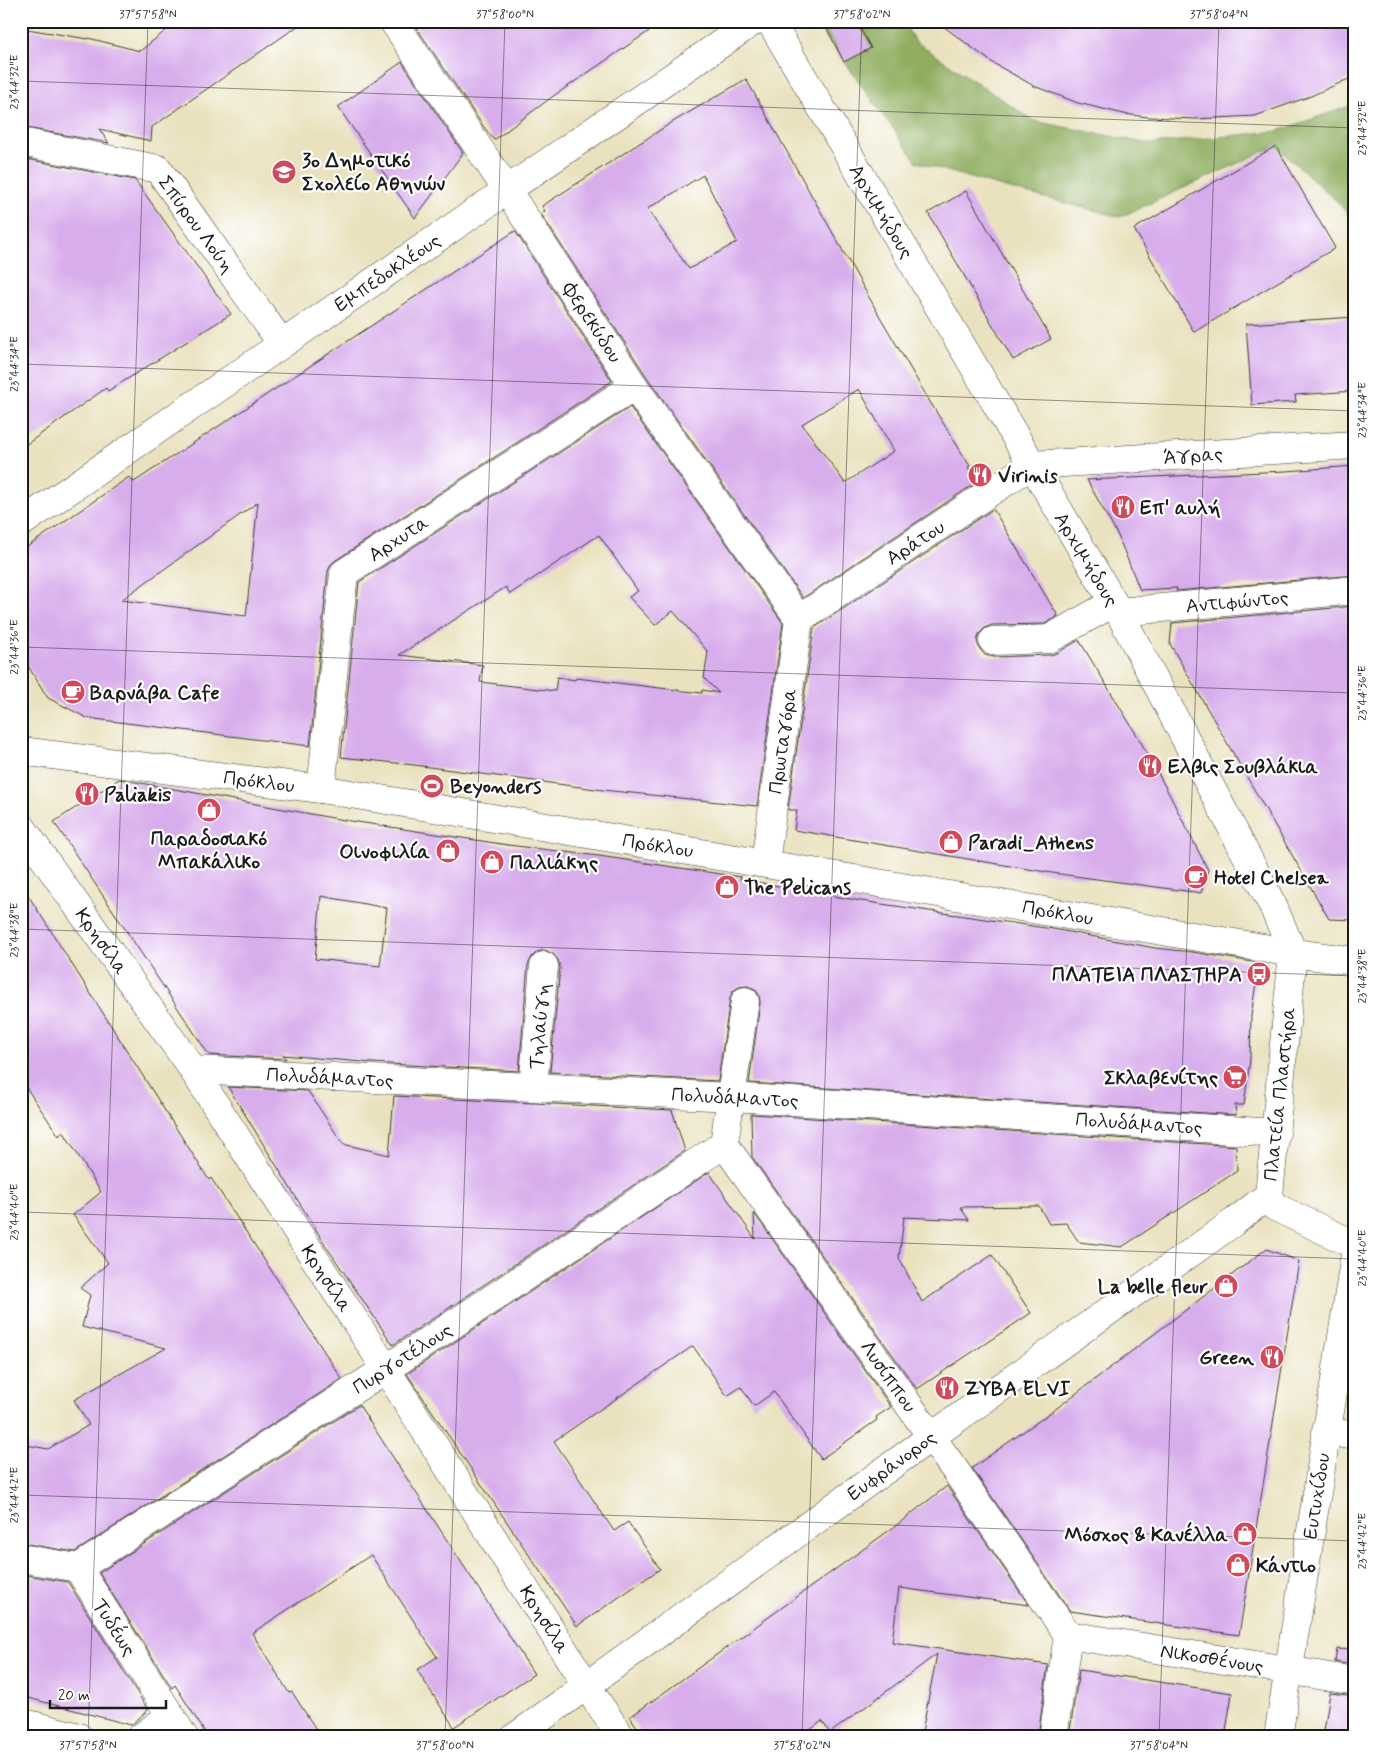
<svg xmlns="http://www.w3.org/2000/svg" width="1376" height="1758" font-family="Mynerve,sans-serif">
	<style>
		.forest { fill: #8fae61; stroke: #56653e }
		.building { fill: #d8adec; fill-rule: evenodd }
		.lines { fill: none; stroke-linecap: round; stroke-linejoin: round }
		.minor-casing { stroke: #3b3a34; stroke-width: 29 }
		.major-casing { stroke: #3b3a34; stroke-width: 29 }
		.minor { stroke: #fff; stroke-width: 28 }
		.major { stroke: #fff; stroke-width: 28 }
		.ticks { fill: none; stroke: #1c1c1c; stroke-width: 1; stroke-opacity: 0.45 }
		.labels { text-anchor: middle; stroke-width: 4.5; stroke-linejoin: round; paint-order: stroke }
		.poi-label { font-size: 20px; font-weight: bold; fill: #1c1c1c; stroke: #fff; text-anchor: start }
		.street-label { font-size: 20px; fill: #1c1c1c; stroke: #fff }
		.neatline { fill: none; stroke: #1c1c1c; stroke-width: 2 }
		.ticks-label { font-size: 12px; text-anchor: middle; fill: #1c1c1c }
	</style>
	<rect width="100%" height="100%" fill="#fff"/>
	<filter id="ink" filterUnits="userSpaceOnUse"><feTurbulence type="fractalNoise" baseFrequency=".02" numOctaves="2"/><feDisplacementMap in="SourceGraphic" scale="10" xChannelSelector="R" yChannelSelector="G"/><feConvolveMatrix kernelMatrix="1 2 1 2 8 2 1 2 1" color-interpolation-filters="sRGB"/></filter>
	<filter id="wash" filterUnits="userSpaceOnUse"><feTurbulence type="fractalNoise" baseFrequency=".0096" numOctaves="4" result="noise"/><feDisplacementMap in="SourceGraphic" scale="20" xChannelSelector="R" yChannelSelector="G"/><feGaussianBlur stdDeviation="1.12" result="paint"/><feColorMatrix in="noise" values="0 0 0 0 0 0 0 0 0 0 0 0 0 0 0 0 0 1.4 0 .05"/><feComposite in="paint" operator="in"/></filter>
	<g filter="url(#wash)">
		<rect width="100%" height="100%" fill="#eae2bf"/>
		<path class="forest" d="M815,21h87l14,21 118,79 116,23 128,-13 77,-27v120l-16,-21 -63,-57 -156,71 -118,-30 -85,-25z"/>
		<g id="blocks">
			<g class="building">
				<path d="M178,21h127l-153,106 -1,14 -52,-12 10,14 -88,-16v-99l67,11v-1l52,13z"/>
				<path d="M412,21h252l-112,76 -58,43 -11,-14z"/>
				<path d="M823,21h33l15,27 -27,14z"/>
				<path d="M936,21h419v55l-44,20 -56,20 -60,3 -47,-2 -24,-3 -46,-11 -44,-17 -41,-23z"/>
				<path d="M402,62l61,91 -48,65 -77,-111z"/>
				<path d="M746,79l133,236 51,87 40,64 -2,1 9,15 -174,116 -156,-221 -106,-163 4,-3 -3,-5 129,-83zM703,175l34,67 -48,27 -42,-60zM859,389l35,62 -49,32 -43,-59z"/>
				<path d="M1276,146l59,102 -141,84 -60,-103z"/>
				<path d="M21,158l114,22 96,134 -123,77 -2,-3 -85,60z"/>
				<path d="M966,191l85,148 -38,21 -85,-147z"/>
				<path d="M515,231l97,150 -276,179 -5,4 -3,7 -18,175 -223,-28 -39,-20 -27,-43v-104l108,-74 5,5zM258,502l-12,114 -125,-16z"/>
				<path d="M1355,317v74l-60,4 1,7 -44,3 -6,-81z"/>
				<path d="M630,407l153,216 -26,183 -154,-16 -189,-25 -73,-8 18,-175zM599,535l39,56 -9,6 26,28 18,-14 35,41 -4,26 15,15 -17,-3v3l-126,-15 -1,2 -18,-3 -2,14 -75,-9 3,-17 -84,-10 107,-68 4,7z"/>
				<path d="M1355,466v109l-179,16 1,-3 -37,2 -22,-54 -31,-56 199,-9z"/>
				<path d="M993,509l65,107 -13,8 -53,1 -7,3 -6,6 -2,8 3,7 5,6 9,2 56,-2 7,-2 22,-13 59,97 29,53 41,80 -7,23 -149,-20 -258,-43 3,-20h-9l26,-182z"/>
				<path d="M1355,606v314l-26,-1 -159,-275 2,-21z"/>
				<path d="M119,779l219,40 170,26 91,11 142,21 -1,2 121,22 192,28 102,19 37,4 67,11 -8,53 -1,44 -6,45h-9l1,10 -487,-32 11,-80 -1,-8 -4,-6 -8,-3 -8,1 -6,4 -3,7 -12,83 -168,-9 10,-105 -2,-7 -5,-6 -8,-4 -8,2 -5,5 -4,8 -9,106 -146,-8 -90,-8 3,4 -77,-4 -155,-233zM321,896l66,12 -7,58 -65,-7z"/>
				<path d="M21,884l188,296 2,-2 131,201 -267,173 -54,-9v-99l27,5 41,-24 -15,-25 92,-52 -84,-21 8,-32 -10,-7 28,-25 -35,-48 28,-23 -38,-61 -4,5 -38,-56z"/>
				<path d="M228,1087l80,4 35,53 46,11 5,-59 278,14 13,41 -292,194 -67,-99z"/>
				<path d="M751,1114l485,32 1,25 -115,76 -43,-5 -13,-19 -17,1 -10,-18 -79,1 9,13 -65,-3 -5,41 23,44 70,-47 39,58 -114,76 -165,-232z"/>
				<path d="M709,1172l46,67 -1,-26 137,194 -15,10 1,3 -56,39 -47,-67 -20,14 -13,-19 -14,9 -34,-50 -139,95 60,90 14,-9 32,47 -83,57 -170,-252z"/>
				<path d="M1266,1249l33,12 -60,374 -169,-24 -98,-143 85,-60z"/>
				<path d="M359,1405l175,269 -80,53 -37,-57 20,-13 -66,-102 -119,78 37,60 3,-1 29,45h-113l-33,-52 -3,3 -73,-115z"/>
				<path d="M947,1486l82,119 -130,-17 -7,54 156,23 -10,72h-117l16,-83 -107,79 -8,-12 -21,16h-157l-14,-20 264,-190z"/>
				<path d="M21,1574l47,8 80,128 -17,15 -110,-29z"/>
				<path d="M1337,1649l18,1v15l-20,-3z"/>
				<path d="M1079,1670l153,23 -7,44h-156z"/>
				<path d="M1330,1693l25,3v41h-32z"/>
			</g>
		</g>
	</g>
	<g filter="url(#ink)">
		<use href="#blocks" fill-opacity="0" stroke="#3b3a34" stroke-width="1"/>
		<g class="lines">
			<defs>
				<g id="minor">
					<path d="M393,21l114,169 127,196 165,233"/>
					<path d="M770,21l349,591 154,294 20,47"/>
					<path d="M21,142l137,27 124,175"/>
					<path d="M21,523l733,-502"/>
					<path d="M1119,612l236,-22"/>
					<path d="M799,619l232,-154 324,-20"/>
					<path d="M993,641l56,-2 64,-36"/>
					<path d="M21,751l300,38 972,164 62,8"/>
					<path d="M321,789l23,-216 290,-187"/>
					<path d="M21,826l172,244 193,299 200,316 35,52"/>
					<path d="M765,863l34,-244"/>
					<path d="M1293,953l-24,242 6,12 80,38"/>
					<path d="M193,1070l538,27 545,36"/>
					<path d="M533,1087l11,-121"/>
					<path d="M724,1144l233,329 111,162"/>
					<path d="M724,1144l21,-143"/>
					<path d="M1326,1431l29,5"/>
					<path d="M21,1558l57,10"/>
					<path d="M78,1568l308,-199 338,-225"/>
					<path d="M78,1568l106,169"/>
					<path d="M1068,1635l287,46"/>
					<path d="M21,1722l58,15"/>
					<path d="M141,1737l30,-22"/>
					<path d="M515,1737l416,-300 303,-215 35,-27"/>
					<path d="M1053,1737l15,-102"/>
				</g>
				<path id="major" d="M1278,1737l77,-482"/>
			</defs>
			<use href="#minor" class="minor-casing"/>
			<use href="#major" class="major-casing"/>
			<use href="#minor" class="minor"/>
			<use href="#major" class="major"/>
		</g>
	</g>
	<path class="ticks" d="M21,81l1334,47M21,364l1334,47M21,647l1334,46M21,929l1334,47M21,1212l1334,47M21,1495l1334,46M88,1737l60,-1716M445,1737l60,-1716M802,1737l60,-1716M1159,1737l60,-1716"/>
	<defs>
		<symbol id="school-disc" viewBox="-11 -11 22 22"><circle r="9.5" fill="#d1495b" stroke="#fff"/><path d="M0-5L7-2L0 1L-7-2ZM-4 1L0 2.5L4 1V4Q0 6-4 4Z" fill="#fff"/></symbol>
		<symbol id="restaurant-disc" viewBox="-11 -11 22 22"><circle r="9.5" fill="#d1495b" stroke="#fff"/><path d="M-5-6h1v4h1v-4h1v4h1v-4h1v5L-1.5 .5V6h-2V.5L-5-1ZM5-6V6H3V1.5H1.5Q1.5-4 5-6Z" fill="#fff"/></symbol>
		<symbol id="cafe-disc" viewBox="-11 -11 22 22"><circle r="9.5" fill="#d1495b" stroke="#fff"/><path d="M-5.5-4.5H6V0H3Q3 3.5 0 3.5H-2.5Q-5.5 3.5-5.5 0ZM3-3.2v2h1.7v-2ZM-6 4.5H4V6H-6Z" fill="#fff"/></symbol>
		<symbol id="stadium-disc" viewBox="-11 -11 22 22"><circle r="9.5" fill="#d1495b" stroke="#fff"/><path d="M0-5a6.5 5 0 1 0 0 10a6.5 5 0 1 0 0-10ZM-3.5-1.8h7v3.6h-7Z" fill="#fff"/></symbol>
		<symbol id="shop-disc" viewBox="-11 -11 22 22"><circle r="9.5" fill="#d1495b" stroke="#fff"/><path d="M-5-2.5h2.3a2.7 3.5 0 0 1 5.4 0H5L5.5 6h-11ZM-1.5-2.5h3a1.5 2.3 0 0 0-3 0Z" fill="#fff"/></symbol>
		<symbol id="bus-disc" viewBox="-11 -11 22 22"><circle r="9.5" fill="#d1495b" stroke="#fff"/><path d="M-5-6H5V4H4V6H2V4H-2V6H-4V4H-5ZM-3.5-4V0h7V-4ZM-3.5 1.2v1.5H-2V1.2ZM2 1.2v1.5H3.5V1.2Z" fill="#fff"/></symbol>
		<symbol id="supermarket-disc" viewBox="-11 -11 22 22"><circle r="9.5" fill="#d1495b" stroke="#fff"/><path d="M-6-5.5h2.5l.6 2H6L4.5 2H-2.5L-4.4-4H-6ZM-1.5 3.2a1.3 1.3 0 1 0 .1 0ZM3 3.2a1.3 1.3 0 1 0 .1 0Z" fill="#fff"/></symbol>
	</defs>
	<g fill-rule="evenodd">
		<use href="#school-disc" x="270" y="158" width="28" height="28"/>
		<use href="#restaurant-disc" x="966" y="461" width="28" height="28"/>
		<use href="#restaurant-disc" x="1109" y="493" width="28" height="28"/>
		<use href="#cafe-disc" x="59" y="678" width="28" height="28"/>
		<use href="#restaurant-disc" x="1136" y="752" width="28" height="28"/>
		<use href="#stadium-disc" x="418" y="772" width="28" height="28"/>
		<use href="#restaurant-disc" x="73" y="780" width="28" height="28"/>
		<use href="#shop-disc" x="195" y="796" width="28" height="28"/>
		<use href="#shop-disc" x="937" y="828" width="28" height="28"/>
		<use href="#shop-disc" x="434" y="837" width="28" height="28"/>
		<use href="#shop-disc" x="478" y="848" width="28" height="28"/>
		<use href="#cafe-disc" x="1182" y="863" width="28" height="28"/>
		<use href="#shop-disc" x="713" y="873" width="28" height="28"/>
		<use href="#bus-disc" x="1245" y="960" width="28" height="28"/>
		<use href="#supermarket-disc" x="1221" y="1063" width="28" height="28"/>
		<use href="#shop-disc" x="1212" y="1272" width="28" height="28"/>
		<use href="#restaurant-disc" x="1258" y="1343" width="28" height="28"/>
		<use href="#restaurant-disc" x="933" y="1374" width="28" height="28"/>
		<use href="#shop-disc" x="1231" y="1520" width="28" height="28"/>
		<use href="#shop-disc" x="1224" y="1551" width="28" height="28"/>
	</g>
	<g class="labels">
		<g class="poi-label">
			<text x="302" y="167">3ο Δημοτικό<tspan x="302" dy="23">Σχολείο Αθηνών</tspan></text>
			<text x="998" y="482">Virinis</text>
			<text x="1140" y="514">Επ' αυλή</text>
			<text x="90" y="699">Βαρνάβα Cafe</text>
			<text x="1168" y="773">Ελβις Σουβλάκια</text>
			<text x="450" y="793">Beyonders</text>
			<text x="104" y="801">Paliakis</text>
			<text x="209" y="845" text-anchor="middle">Παραδοσιακό<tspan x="209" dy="23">Μπακάλικο</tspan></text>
			<text x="968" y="849">Paradi_Athens</text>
			<text x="430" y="858" text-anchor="end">Οινοφιλία</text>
			<text x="510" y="869">Παλιάκης</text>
			<text x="1214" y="884">Hotel Chelsea</text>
			<text x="744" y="894">The Pelicans</text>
			<text x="1242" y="981" text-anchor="end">ΠΛΑΤΕΙΑ ΠΛΑΣΤΗΡΑ</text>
			<text x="1218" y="1084" text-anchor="end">Σκλαβενίτης</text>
			<text x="1208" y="1293" text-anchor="end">La belle fleur</text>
			<text x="1254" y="1364" text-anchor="end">Green</text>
			<text x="964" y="1395">ΖΥΒΑ ELVI</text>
			<text x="1228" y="1541" text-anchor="end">Μόσχος &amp; Κανέλλα</text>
			<text x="1256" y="1572">Κάντιο</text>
		</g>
		<g class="street-label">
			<text transform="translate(882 211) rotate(59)" y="7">Αρχιμήδους</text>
			<text transform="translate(197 224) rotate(54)" y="7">Σπύρου Λούη</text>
			<text transform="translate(387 272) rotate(-34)" y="7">Εμπεδοκλέους</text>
			<text transform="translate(593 322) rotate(57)" y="7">Φερεκύδου</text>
			<text transform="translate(1193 455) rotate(-4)" y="7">Άγρας</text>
			<text transform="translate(398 538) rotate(-33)" y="7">Αρχυτα</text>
			<text transform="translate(915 542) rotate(-33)" y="7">Αράτου</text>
			<text transform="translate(1087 559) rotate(59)" y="7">Αρχιμήδους</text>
			<text transform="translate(1237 601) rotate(-5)" y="7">Αντιφώντος</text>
			<text transform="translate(782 741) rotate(-82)" y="7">Πρωταγόρα</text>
			<text transform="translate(259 781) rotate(7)" y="7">Πρόκλου</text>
			<text transform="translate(658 845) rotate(9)" y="7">Πρόκλου</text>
			<text transform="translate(1058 912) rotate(10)" y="7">Πρόκλου</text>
			<text transform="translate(102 941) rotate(55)" y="7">Κρησίλα</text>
			<text transform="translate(539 1026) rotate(-85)" y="7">Τηλαύγη</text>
			<text transform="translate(330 1077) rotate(3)" y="7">Πολυδάμαντος</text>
			<text transform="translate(1279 1094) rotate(-84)" y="7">Πλατεία Πλαστήρα</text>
			<text transform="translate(735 1097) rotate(3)" y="7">Πολυδάμαντος</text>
			<text transform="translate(1139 1123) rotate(4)" y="7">Πολυδάμαντος</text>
			<text transform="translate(327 1278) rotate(57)" y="7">Κρησίλα</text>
			<text transform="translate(402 1358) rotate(-33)" y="7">Πυργοτέλους</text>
			<text transform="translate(889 1376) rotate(55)" y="7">Λυσίππου</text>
			<text transform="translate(891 1465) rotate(-36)" y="7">Ευφράνορος</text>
			<text transform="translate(1316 1496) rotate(-81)" y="7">Ευτυχίδου</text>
			<text transform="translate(545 1619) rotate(58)" y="7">Κρησίλα</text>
			<text transform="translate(115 1627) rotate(58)" y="7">Τυδέως</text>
			<text transform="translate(1212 1658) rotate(9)" y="7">Νικοσθένους</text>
		</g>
	</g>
	<rect width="1376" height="1758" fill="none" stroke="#fff" stroke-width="55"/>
	<path d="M50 1700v8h116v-8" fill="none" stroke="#1c1c1c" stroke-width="2.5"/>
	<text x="58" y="1700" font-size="15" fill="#1c1c1c" stroke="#ffffff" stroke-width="4" paint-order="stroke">20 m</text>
	<rect x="28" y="28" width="1320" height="1702" class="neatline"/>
	<g class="ticks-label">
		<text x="148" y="18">37°57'58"N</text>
		<text x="505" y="18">37°58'00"N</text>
		<text x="862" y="18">37°58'02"N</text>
		<text x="1219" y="18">37°58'04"N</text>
		<text transform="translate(14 82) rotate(-90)" y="4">23°44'32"E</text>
		<text transform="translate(1362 128) rotate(-90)" y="4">23°44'32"E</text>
		<text transform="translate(14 364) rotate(-90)" y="4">23°44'34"E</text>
		<text transform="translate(1362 410) rotate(-90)" y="4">23°44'34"E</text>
		<text transform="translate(14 647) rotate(-90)" y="4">23°44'36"E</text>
		<text transform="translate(1362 693) rotate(-90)" y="4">23°44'36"E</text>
		<text transform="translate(14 930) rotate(-90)" y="4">23°44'38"E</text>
		<text transform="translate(1362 976) rotate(-90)" y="4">23°44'38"E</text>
		<text transform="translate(14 1212) rotate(-90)" y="4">23°44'40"E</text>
		<text transform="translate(1362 1258) rotate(-90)" y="4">23°44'40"E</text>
		<text transform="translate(14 1495) rotate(-90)" y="4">23°44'42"E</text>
		<text transform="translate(1362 1541) rotate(-90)" y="4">23°44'42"E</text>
		<text x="88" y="1749">37°57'58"N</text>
		<text x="445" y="1749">37°58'00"N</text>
		<text x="802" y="1749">37°58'02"N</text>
		<text x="1159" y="1749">37°58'04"N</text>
	</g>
</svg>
